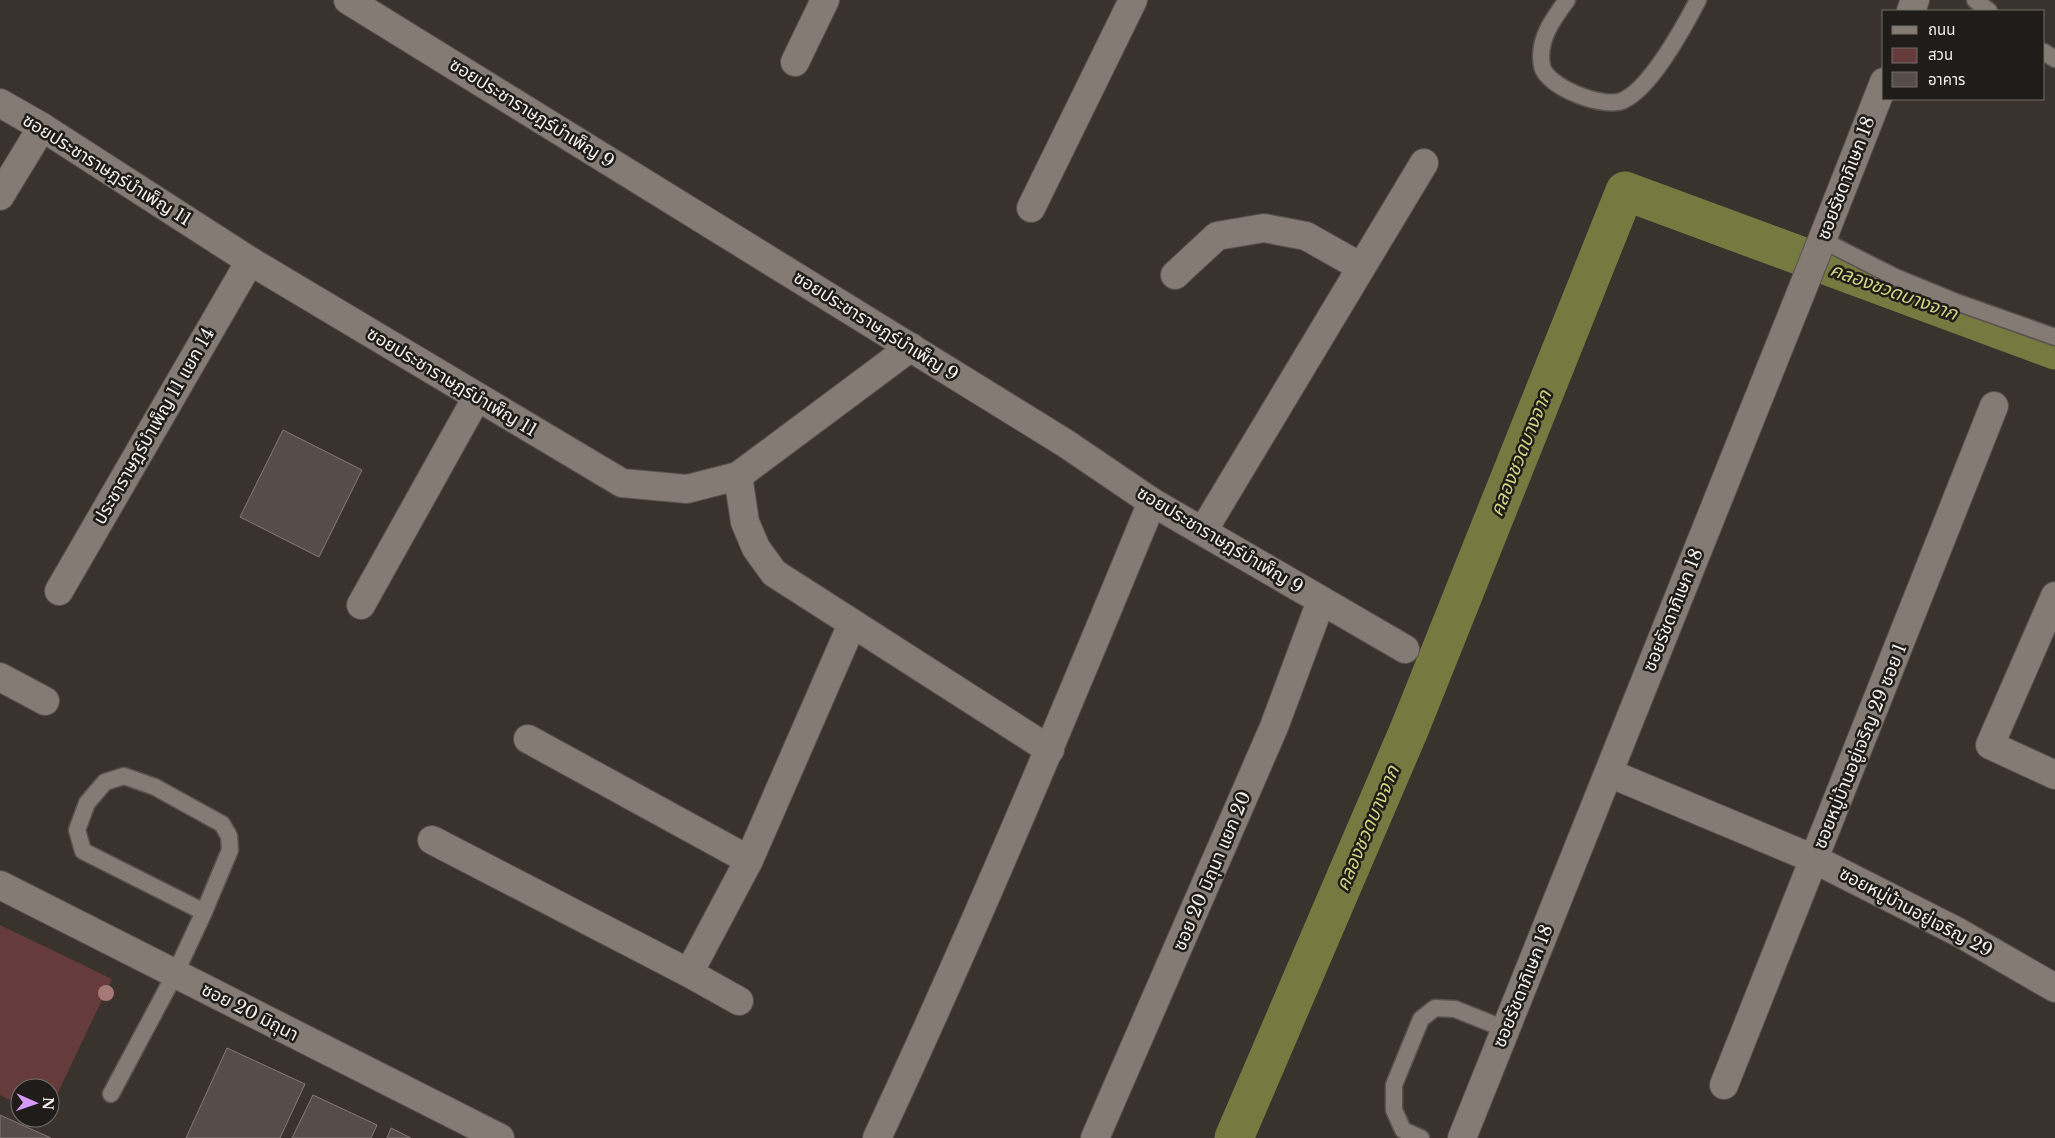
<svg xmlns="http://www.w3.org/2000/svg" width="2055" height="1138" font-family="'Libre Baskerville','Noto Sans Thai',serif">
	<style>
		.green { fill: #663b3b }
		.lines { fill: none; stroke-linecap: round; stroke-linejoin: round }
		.canal { stroke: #777a40; stroke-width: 39 }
		.building { fill: #564d49; stroke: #847a76 }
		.lane-casing { stroke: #58524d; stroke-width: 19 }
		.street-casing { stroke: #58524d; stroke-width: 30 }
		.secondary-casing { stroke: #58524d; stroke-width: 30 }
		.lane { stroke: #837b74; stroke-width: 16 }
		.street { stroke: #837b74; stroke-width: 28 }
		.secondary { stroke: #837b74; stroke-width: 28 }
		.tree { fill: #a57976 }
		.labels { text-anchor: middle; stroke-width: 5; stroke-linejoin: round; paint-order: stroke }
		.street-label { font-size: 18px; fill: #f3efeb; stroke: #1f1c19 }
		.water-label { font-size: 19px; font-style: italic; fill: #d1d47e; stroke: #1f1c19 }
	</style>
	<rect width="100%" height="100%" fill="#3a332d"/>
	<path class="green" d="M0,925l112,54 -62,130v-21h-30v17l-20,-10z"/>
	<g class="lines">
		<path class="canal" d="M1234,1138l175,-408 216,-539 430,159"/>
	</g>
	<g class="building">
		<path d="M283,430l79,40 -43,87 -79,-40z"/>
		<path d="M227,1048l78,36 -25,54h-94z"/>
		<path d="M313,1095l64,30 -6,13h-79z"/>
		<path d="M0,1115l51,23h-51z"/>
		<path d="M391,1128l20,10h-24z"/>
	</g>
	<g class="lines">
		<defs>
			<g id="lane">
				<path d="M1567,0c-14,19 -30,40 -25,66 4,21 63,44 82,34 27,-13 60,-73 74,-100"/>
				<path d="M1975,0l14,11"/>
				<path d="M2044,52l11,7"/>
				<path d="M1822,240l73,37 61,25 99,35"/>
				<path d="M111,1094l64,-120 29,-62 26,-62 -1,-14 -7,-12 -67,-37 -31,-11 -19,6 -18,21 -10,27 6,21 121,61"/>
				<path d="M1421,1138l-18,-8 -9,-20v-25l27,-66 14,-11 20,1 50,20"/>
			</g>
			<g id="street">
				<path d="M348,0l717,443 87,59 253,147"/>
				<path d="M795,62l30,-62"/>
				<path d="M0,103l42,24 208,134 372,222 65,6 51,-13 173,-129"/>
				<path d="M0,196l42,-69"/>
				<path d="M1031,208l102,-208"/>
				<path d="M1175,275l42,-39 47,-8 42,8 55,31"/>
				<path d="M738,476l7,46 11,26 18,25 276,177"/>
				<path d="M1203,531l221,-368"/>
				<path d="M59,591l191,-330"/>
				<path d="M2055,596l-65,149 65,30"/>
				<path d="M361,605l116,-208"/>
				<path d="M0,677l45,24"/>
				<path d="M528,739l221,121"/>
				<path d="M1609,773l205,86 144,73 97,56"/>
				<path d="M432,840l257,133 50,28"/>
				<path d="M689,973l60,-113 103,-236"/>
				<path d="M1724,1085l270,-679"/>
				<path d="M877,1138c98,-210 187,-423 275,-636"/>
				<path d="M1095,1138l179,-411 47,-126"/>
			</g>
			<g id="secondary">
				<path d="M1911,11l4,-11"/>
				<path d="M0,885l500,253"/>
				<path d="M1462,1138l360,-898 62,-158"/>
			</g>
		</defs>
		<use href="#lane" class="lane-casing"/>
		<use href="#street" class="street-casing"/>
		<use href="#secondary" class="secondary-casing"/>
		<use href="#lane" class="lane"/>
		<use href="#street" class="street"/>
		<use href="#secondary" class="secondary"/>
	</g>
	<circle class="tree" cx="106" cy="993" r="8"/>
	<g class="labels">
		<g class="street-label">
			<text transform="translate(532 113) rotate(32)" y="6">ซอยประชาราษฎร์บำเพ็ญ 9</text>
			<text transform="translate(107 170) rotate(32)" y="6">ซอยประชาราษฎร์บำเพ็ญ 11</text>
			<text transform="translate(1846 178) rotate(-69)" y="6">ซอยรัชดาภิเษก 18</text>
			<text transform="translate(876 326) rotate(32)" y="6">ซอยประชาราษฎร์บำเพ็ญ 9</text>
			<text transform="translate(452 382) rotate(31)" y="6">ซอยประชาราษฎร์บำเพ็ญ 11</text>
			<text transform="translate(154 426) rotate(-60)" y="6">ประชาราษฎร์บำเพ็ญ 11 แยก 14</text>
			<text transform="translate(1220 540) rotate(31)" y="6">ซอยประชาราษฎร์บำเพ็ญ 9</text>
			<text transform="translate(1673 610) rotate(-68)" y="6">ซอยรัชดาภิเษก 18</text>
			<text transform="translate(1860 746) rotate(-68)" y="6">ซอยหมู่บ้านอยู่เจริญ 29 ซอย 1</text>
			<text transform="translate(1212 871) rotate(-67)" y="6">ซอย 20 มิถุนา แยก 20</text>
			<text transform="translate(1916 912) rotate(28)" y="6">ซอยหมู่บ้านอยู่เจริญ 29</text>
			<text transform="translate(1523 986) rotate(-68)" y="6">ซอยรัชดาภิเษก 18</text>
			<text transform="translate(250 1012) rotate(27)" y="6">ซอย 20 มิถุนา</text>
		</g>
		<g class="water-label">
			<text transform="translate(1894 291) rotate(20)" y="7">คลองชวดบางจาก</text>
			<text transform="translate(1520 453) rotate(-68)" y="7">คลองชวดบางจาก</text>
			<text transform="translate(1367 828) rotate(-67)" y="7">คลองชวดบางจาก</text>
		</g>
	</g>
	<rect x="1882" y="10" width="162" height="90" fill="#1f1c19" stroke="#74706d"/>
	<rect x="1892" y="26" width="25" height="8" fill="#837b74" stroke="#74706d"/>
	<text x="1928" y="35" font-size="15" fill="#f3efeb">ถนน</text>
	<rect x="1892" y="48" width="25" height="15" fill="#663b3b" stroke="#74706d"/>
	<text x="1928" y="60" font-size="15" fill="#f3efeb">สวน</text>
	<rect x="1892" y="72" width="25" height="15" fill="#564d49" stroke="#74706d"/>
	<text x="1928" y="85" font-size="15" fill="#f3efeb">อาคาร</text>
	<g transform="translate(35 1103) rotate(92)"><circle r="24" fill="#1f1c19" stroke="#74706d"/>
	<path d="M0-4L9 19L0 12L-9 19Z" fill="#d69bfa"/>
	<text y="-8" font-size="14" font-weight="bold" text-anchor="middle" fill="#f3efeb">N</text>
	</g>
</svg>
